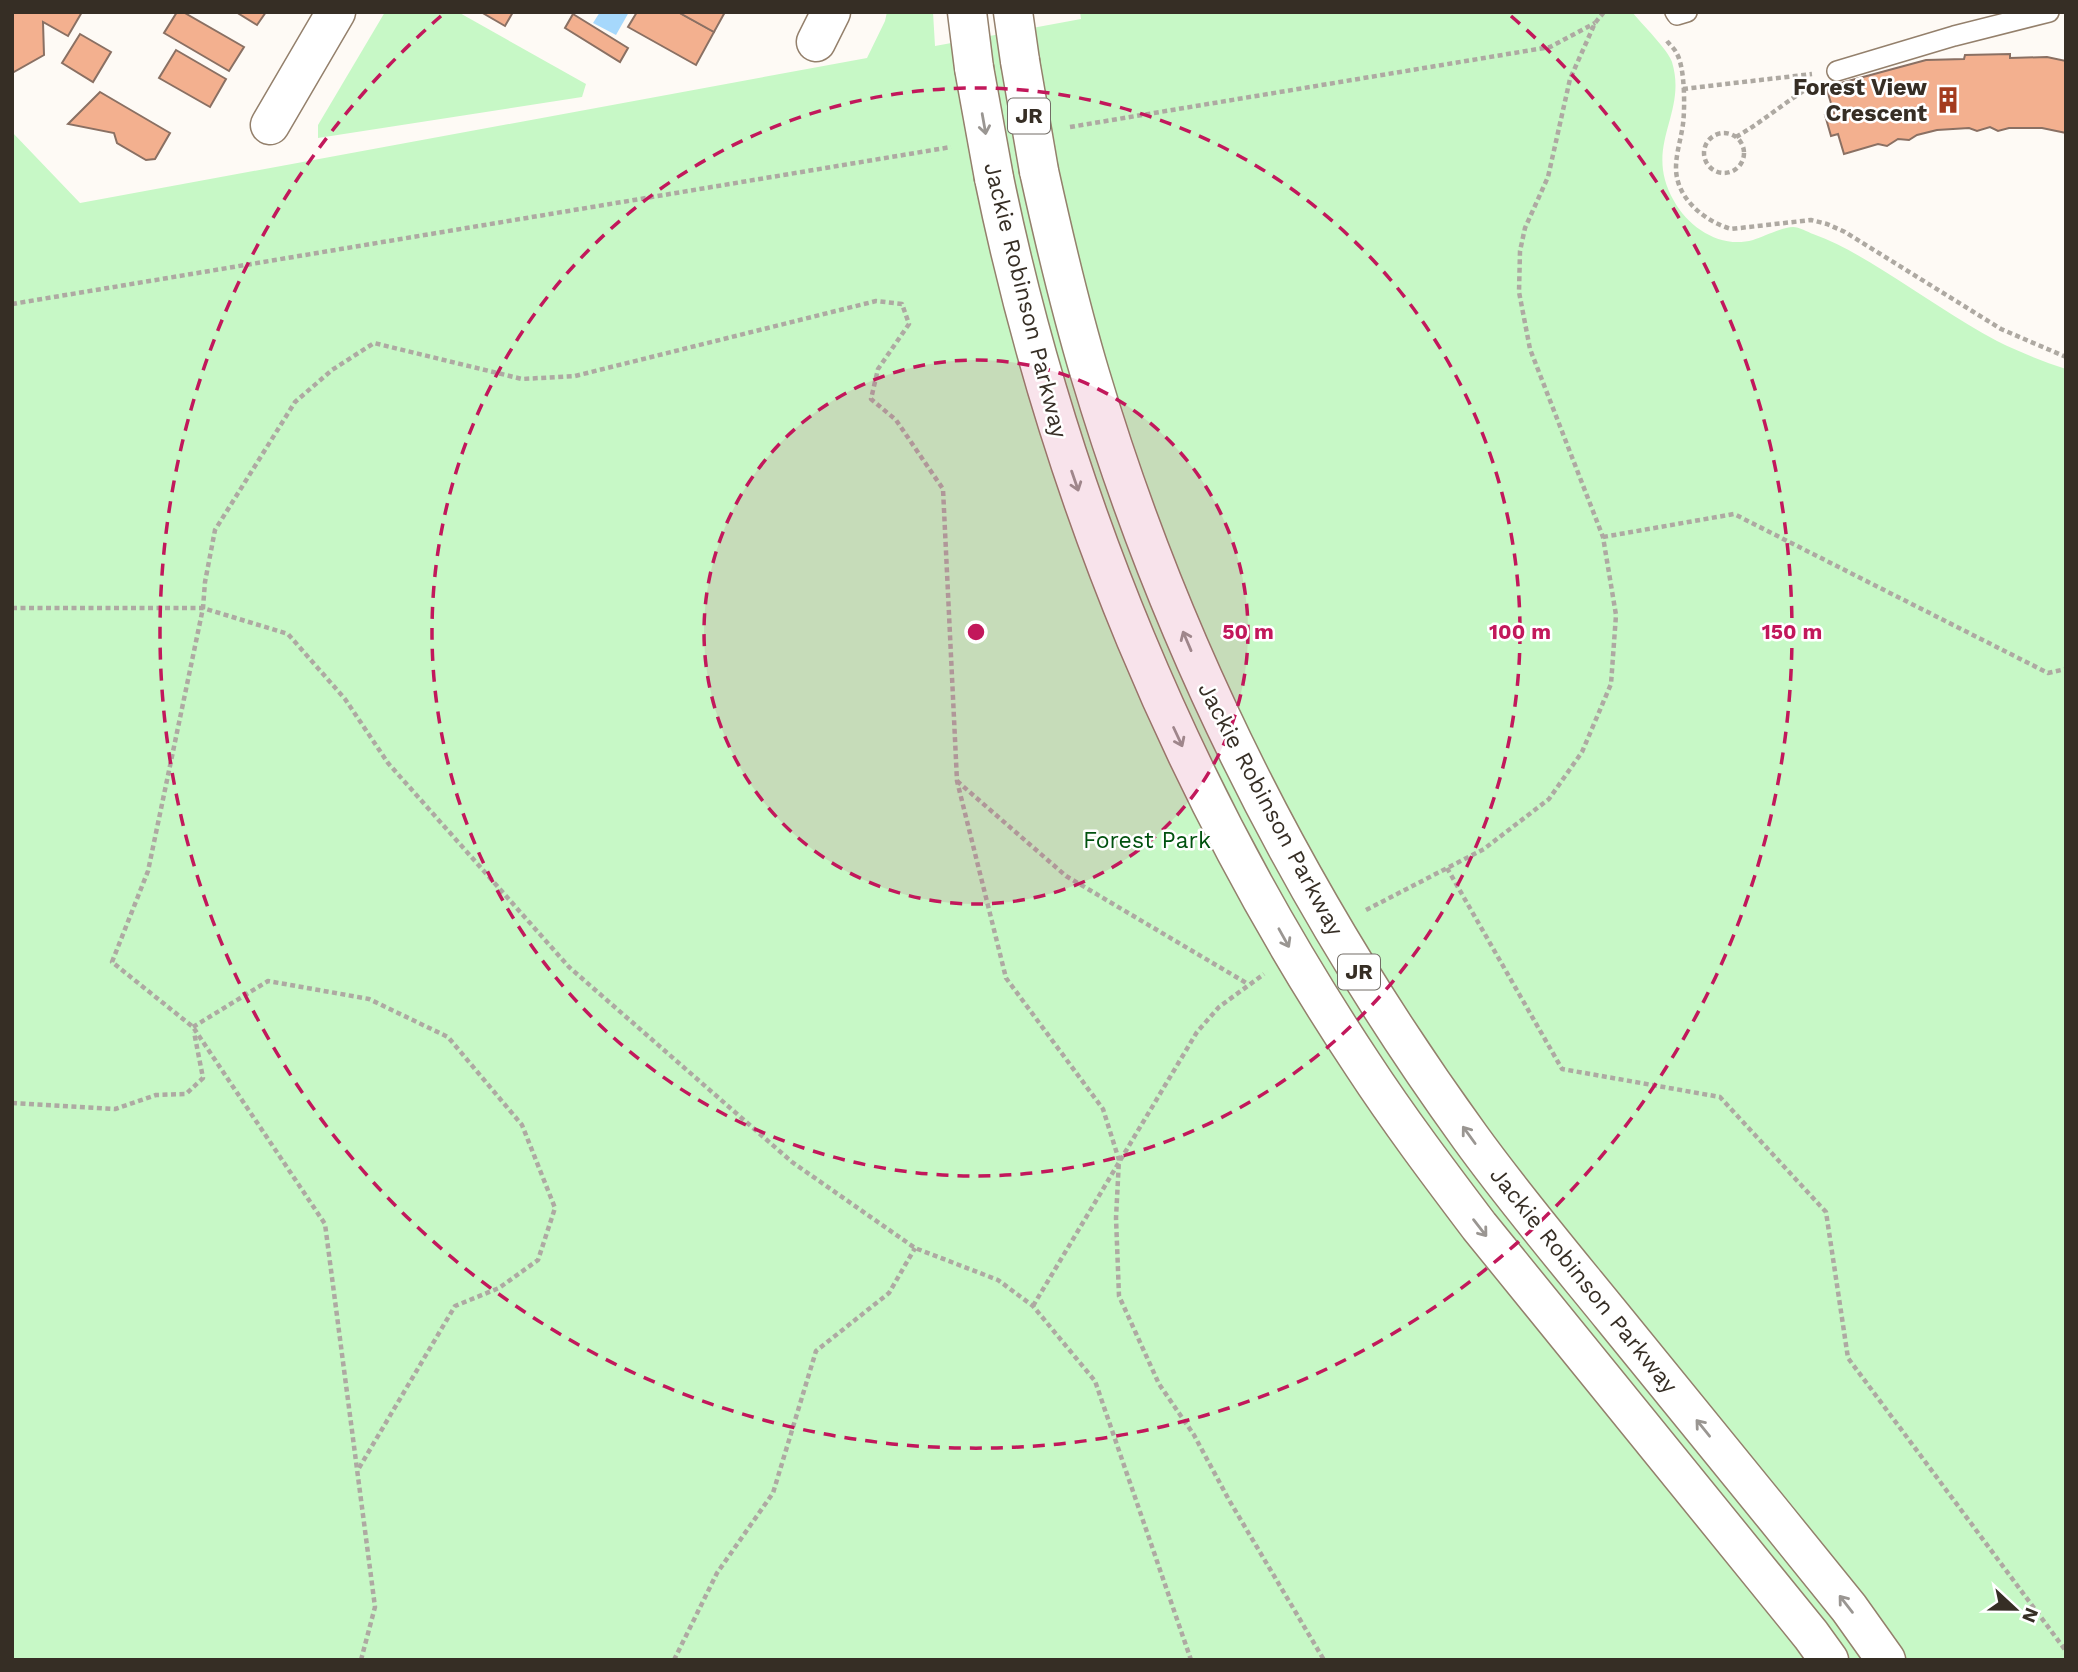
<svg xmlns="http://www.w3.org/2000/svg" width="2078" height="1672" font-family="'Work Sans',sans-serif">
	<style>
		.green { fill: #c7f8c6 }
		.water { fill: #a6d8fc }
		.building { fill: #f3b08f; stroke: #8a7063; stroke-width: 2 }
		.lines { fill: none; stroke-linecap: round; stroke-linejoin: round }
		.service-casing { stroke: #94806c; stroke-width: 22 }
		.minor-casing { stroke: #94806c; stroke-width: 41 }
		.motorway-casing { stroke: #94806c; stroke-width: 41 }
		.path { stroke: #aea9a2; stroke-width: 4.5; stroke-dasharray: 5 3.5; stroke-linecap: butt }
		.service { stroke: #fff; stroke-width: 19 }
		.minor { stroke: #fff; stroke-width: 38 }
		.motorway { stroke: #fff; stroke-width: 38 }
		.motorway-bridge-casing { stroke: #94806c; stroke-width: 41; stroke-linecap: butt }
		.motorway-bridge { stroke: #fff; stroke-width: 38 }
		.oneway { stroke: #9a9692 }
		.ring { fill: none; stroke: #c2185b; stroke-width: 3.5; stroke-dasharray: 12 9 }
		.labels { text-anchor: middle; stroke-width: 5; stroke-linejoin: round; paint-order: stroke }
		.shield { fill: #fff; stroke: #726d66; stroke-width: 2 }
		.shield-label { font-size: 21px; font-weight: bold; fill: #362e25 }
		.poi-label { font-size: 23px; font-weight: bold; fill: #362e25; stroke: #fff; text-anchor: end }
		.street-label { font-size: 23px; fill: #362e25; stroke: #fff }
		.park-label { font-size: 23px; fill: #01520f; stroke: #fff }
		.centre { fill: #c2185b; stroke: #fff; stroke-width: 3.5 }
		.ring-label { font-size: 21px; text-anchor: middle; font-weight: bold; fill: #c2185b; stroke: #fff; stroke-width: 5; stroke-linejoin: round; paint-order: stroke }
	</style>
	<rect width="100%" height="100%" fill="#fefaf5"/>
	<g class="green">
		<path d="M385,12h73l128,72 -4,13 -264,41v-13z"/>
		<path d="M887,12h46l2,34 146,-27 -1,-7h552c9,11 37,39 40,50 16,53 -30,83 2,139 15,27 47,48 79,39 10,-3 30,-13 40,-13 6,0 15,5 20,7 26,9 48,23 71,37 37,23 74,49 113,70 22,11 45,20 69,28v1291h-2054v-1528l68,71 787,-145 18,-37z"/>
	</g>
	<path class="water" d="M600,12h29l-13,23 -23,-12z"/>
	<g class="building">
		<path d="M12,12h70l-14,24 -25,-14 1,33 -32,18z"/>
		<path d="M177,12h6l61,35 -15,24 -65,-38z"/>
		<path d="M236,12h30l-9,13z"/>
		<path d="M481,12h32l-8,14z"/>
		<path d="M637,12h41l36,20 -18,33 -68,-38z"/>
		<path d="M678,12h47l-11,20z"/>
		<path d="M573,14l55,34 -8,14 -55,-34z"/>
		<path d="M80,34l31,18 -18,30 -31,-19z"/>
		<path d="M176,50l50,29 -16,28 -51,-29z"/>
		<path d="M2010,54v4l37,-1 19,4v72l-24,-5h-33l-11,3 -8,-4 -13,4 -8,-3 -32,2 -20,5 -8,5 -11,-1 -11,7 -9,-2 -34,10 -6,-20 -7,2 -6,-21 9,-2 -8,-26 100,-27 38,-1 1,-4z"/>
		<path d="M100,92l70,41 -15,26 -9,1 -29,-17 -3,-10 -46,-9z"/>
	</g>
	<g class="lines">
		<defs>
			<g id="service">
				<path d="M1675,12l2,3 10,-3"/>
				<path d="M1837,71l117,-35 95,-24"/>
			</g>
			<g id="minor">
				<path d="M816,42l15,-30"/>
				<path d="M270,125l66,-113"/>
			</g>
			<g id="motorway">
				<path d="M967,12l7,56"/>
				<path d="M1013,12l7,49"/>
				<path d="M1039,171c15,68 31,136 51,203 82,275 212,531 380,763 44,61 93,119 141,178 79,97 159,195 238,293l37,52"/>
				<path d="M994,178c65,316 190,618 369,887 36,55 76,108 116,161l332,409 18,25"/>
			</g>
		</defs>
		<use href="#service" class="service-casing"/>
		<use href="#minor" class="minor-casing"/>
		<use href="#motorway" class="motorway-casing"/>
		<g class="path">
			<path d="M1667,41c3,4 8,8 10,13 8,14 8,54 6,70 -2,15 -7,29 -7,44 0,30 28,53 55,61l80,-9 16,4 18,8 156,97 65,28"/>
			<path d="M1683,89l129,-15"/>
			<path d="M1070,127l480,-80 45,-24"/>
			<circle cx="1724" cy="153" r="20"/>
			<path d="M1736,137c28,-16 51,-37 79,-53"/>
			<path d="M12,304l939,-157"/>
			<path d="M1603,537l131,-23 314,159 18,-4"/>
			<path d="M12,608h191l85,26 57,65 43,64 181,204 223,195 123,86 83,32 35,26 62,75 96,279"/>
			<path d="M957,781l109,95 182,108"/>
			<path d="M1447,868l115,201 158,28 106,115 22,146 218,293"/>
			<path d="M1366,910l118,-61 65,-50 33,-47 29,-68 5,-69 -13,-78 -73,-188 -11,-57 1,-41 5,-23 23,-51 22,-98 25,-56 9,-11"/>
			<path d="M193,1027l75,-46 101,18 79,38 74,88 33,83 -17,52 -39,28 -44,18 -96,162"/>
			<path d="M12,1103l103,6 41,-14 30,-1 17,-16 -9,-46"/>
			<path d="M1033,1306l164,-274 22,-25 45,-33"/>
			<path d="M361,1660l14,-53 -50,-383 -132,-197 -81,-65 36,-91 55,-263 2,-26 10,-52 80,-128 37,-32 42,-27 148,36 53,-3 301,-75 26,3 7,20 -31,45 -7,30 25,21 47,69 14,292 49,197 97,131 16,51 -3,58 3,78 40,88 35,51 35,65 95,160"/>
			<path d="M674,1660l43,-87 56,-80 43,-142 73,-58 26,-45"/>
		</g>
		<use href="#service" class="service"/>
		<use href="#minor" class="minor"/>
		<use href="#motorway" class="motorway"/>
		<defs>
			<g id="motorway-bridge">
				<path d="M1020,61l19,110"/>
				<path d="M974,68l20,110"/>
			</g>
		</defs>
		<use href="#motorway-bridge" class="motorway-bridge-casing"/>
		<use href="#motorway-bridge" class="motorway-bridge"/>
	</g>
	<defs><path id="oneway-shaft" d="M-6 0H5M1.5-3L5.5 0L1.5 3" fill="none" stroke-width="1.6" stroke-linecap="round" stroke-linejoin="round" transform="scale(1.75)"/></defs>
	<g class="oneway">
		<use href="#oneway-shaft" transform="translate(984 124) rotate(80)"/>
		<use href="#oneway-shaft" transform="translate(1075 481) rotate(71)"/>
		<use href="#oneway-shaft" transform="translate(1187 641) rotate(-113)"/>
		<use href="#oneway-shaft" transform="translate(1178 737) rotate(65)"/>
		<use href="#oneway-shaft" transform="translate(1284 938) rotate(61)"/>
		<use href="#oneway-shaft" transform="translate(1469 1135) rotate(-126)"/>
		<use href="#oneway-shaft" transform="translate(1480 1228) rotate(52)"/>
		<use href="#oneway-shaft" transform="translate(1703 1428) rotate(-129)"/>
		<use href="#oneway-shaft" transform="translate(1846 1604) rotate(-128)"/>
	</g>
	<circle cx="976" cy="632" r="272" fill="#c2185b" fill-opacity=".12"/>
	<g class="ring">
		<circle cx="976" cy="632" r="272"/>
		<circle cx="976" cy="632" r="544"/>
		<path d="M1511 16A816 816 0 1 1 441 16"/>
	</g>
	<defs>
		<symbol id="building-bare" viewBox="-9 -9 18 18"><path d="M-4-6H4V6H1V3H-1V6H-4ZM-2.5-4.3h1.7v1.8h-1.7ZM.8-4.3h1.7v1.8H.8ZM-2.5-1h1.7V.8h-1.7ZM.8-1h1.7V.8H.8Z" fill="#a43c1e" stroke="#fff" stroke-width="2.5" paint-order="stroke"/></symbol>
	</defs>
	<g fill-rule="evenodd">
		<use href="#building-bare" x="1929" y="81" width="38" height="38"/>
	</g>
	<g class="labels">
		<g class="shield">
			<rect x="1008" y="98.5" width="42" height="35" rx="5"/>
			<rect x="1338" y="954.5" width="42" height="35" rx="5"/>
		</g>
		<g class="shield-label">
			<text x="1029" y="123">JR</text>
			<text x="1359" y="979">JR</text>
		</g>
		<g class="poi-label">
			<text x="1927" y="95">Forest View<tspan x="1927" dy="26">Crescent</tspan></text>
		</g>
		<g class="street-label">
			<text transform="translate(1026 300) rotate(76)" y="8">Jackie Robinson Parkway</text>
			<text transform="translate(1271 809) rotate(62)" y="8">Jackie Robinson Parkway</text>
			<text transform="translate(1584 1280) rotate(51)" y="8">Jackie Robinson Parkway</text>
		</g>
		<g class="park-label">
			<text x="1147" y="848">Forest Park</text>
		</g>
	</g>
	<circle cx="976" cy="632" r="10" class="centre"/>
	<g class="ring-label">
		<text x="1248" y="639">50 m</text>
		<text x="1520" y="639">100 m</text>
		<text x="1792" y="639">150 m</text>
	</g>
	<rect width="2078" height="1672" fill="none" stroke="#362e25" stroke-width="28"/>
	<g transform="translate(2015 1609) rotate(112)" stroke="#ffffff" stroke-width="5" paint-order="stroke">
	<path d="M0-5L12 26L0 18L-12 26Z" fill="#362e25"/>
	<text y="-10" font-size="19" font-weight="bold" text-anchor="middle" fill="#362e25">N</text>
	</g>
</svg>
